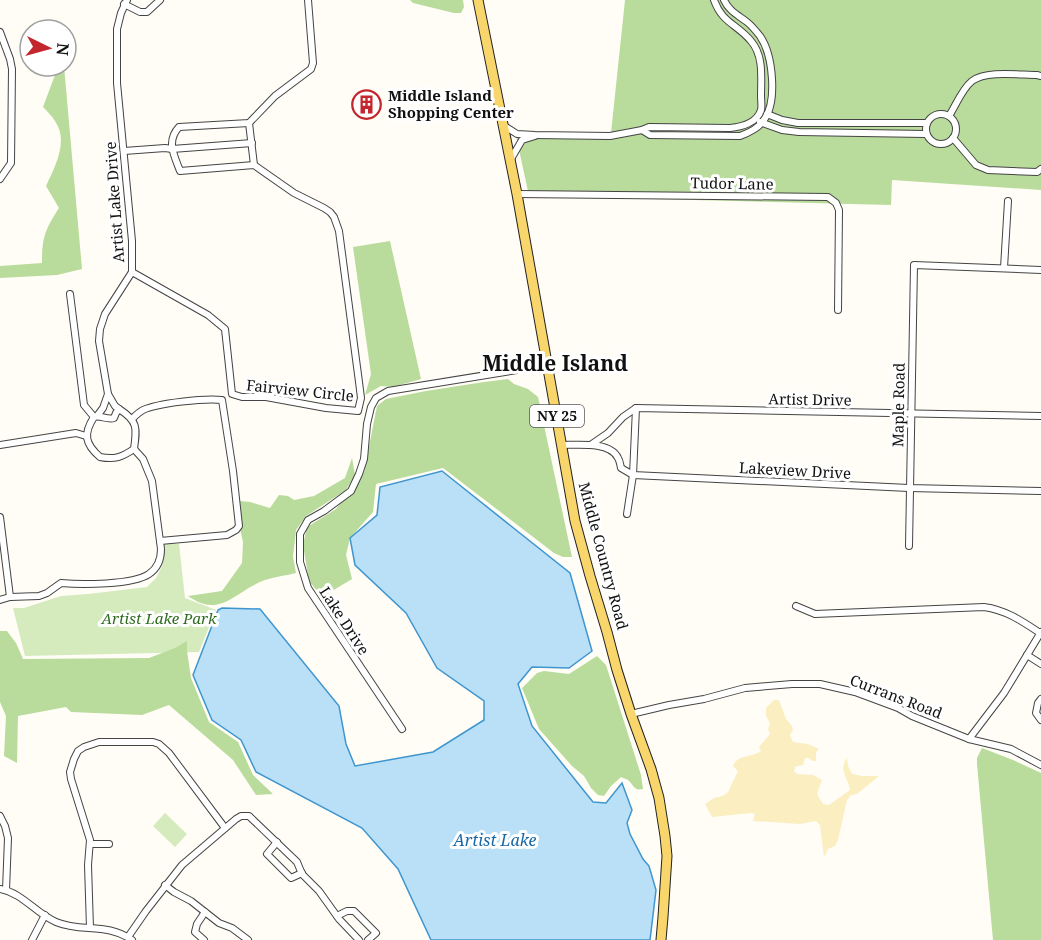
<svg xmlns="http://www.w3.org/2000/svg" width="1041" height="940" font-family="'Noto Serif',serif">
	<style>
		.green { fill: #d5ebbd }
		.forest { fill: #b9dc9c }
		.sand { fill: #fbeec1 }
		.water { fill: #b9e0f7; stroke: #3f96cf; stroke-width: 1.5 }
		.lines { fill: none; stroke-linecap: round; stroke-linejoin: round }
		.minor-casing { stroke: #444; stroke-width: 8 }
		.primary-casing { stroke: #222; stroke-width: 11 }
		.minor { stroke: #fff; stroke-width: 6 }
		.primary { stroke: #f9d66b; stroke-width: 9 }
		.labels { text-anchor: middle; stroke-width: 6; stroke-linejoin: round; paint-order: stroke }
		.shield { fill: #fff; stroke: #585858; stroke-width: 1.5 }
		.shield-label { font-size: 14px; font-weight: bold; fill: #111 }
		.poi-label { font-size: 15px; font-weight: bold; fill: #111; stroke: #fff; text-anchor: start }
		.street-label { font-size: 15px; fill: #111; stroke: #fff }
		.park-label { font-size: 15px; font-style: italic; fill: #2f6b1f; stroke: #fff }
		.water-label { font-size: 16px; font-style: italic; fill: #1768a6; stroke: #fff }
		.district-label { font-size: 21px; font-weight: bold; fill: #111; stroke: #fff }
	</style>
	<rect width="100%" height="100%" fill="#fffdf5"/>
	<g class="green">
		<path d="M164,544h15l6,54 31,12 -17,42 -174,4 -12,-48h11l37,-12 27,-2 59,-7 9,-9 6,-12z"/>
		<path d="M165,813l22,21 -12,13 -22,-21z"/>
	</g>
	<g class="forest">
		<path d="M410,0h53l1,7 -3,6h-7l-41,-10z"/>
		<path d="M625,0h416v190l-149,-10 -1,25 -362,-9 -14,-65 96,2z"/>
		<path d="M52,66h12l18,203 -25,6 -57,3v-12l42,-3c0,-26 3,-33 17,-55l-13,-22c9,-19 23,-45 9,-65 -3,-5 -8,-10 -12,-14l12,-32z"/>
		<path d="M390,241l31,138 -28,8 -12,-1 -16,9 6,-21 -18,-127z"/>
		<path d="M508,379l6,5 14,5 10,8 34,160h-9l-9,-4 -111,-85 -67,16 -3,28 -23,26 -4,17 6,24 -30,18 -13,-16 -6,-36 4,-18 29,-18 28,-37 13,-66 9,-7 40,-8 58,-9z"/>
		<path d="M352,458l3,17 -9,15 -40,26 -10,14 -3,27 3,16c-11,3 -25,4 -36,9 -27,12 -41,36 -72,14l34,-5 20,-28 1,-21 -3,-13v-28l10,1 20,6 9,-13 9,1 6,4 20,-4 31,-18z"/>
		<path d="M0,631h7l9,12 7,16 126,-1 26,-10 12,-7v10l4,27 18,44 29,20 15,33 20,19 -17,1 -23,-35 -64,-55 -27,10 -71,-3 -5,-5 -48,9 -1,47 -13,-7 2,-40 -6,-14z"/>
		<path d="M597,656l9,9 35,110 2,14c-10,2 -9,-4 -15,-9 0,0 -7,-3 -7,-3l-10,9 -7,10 -6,-1 -7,-7 -7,-12 -12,-10 -33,-37 -17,-41 15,-15 7,-2 25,3z"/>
		<path d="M982,748l31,12 28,13v167h-48l-16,-176v-6z"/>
	</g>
	<path class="sand" d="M774,700h5l7,19 6,7 1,4 -3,5 3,7 15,2 11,5 -3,3v9h-3l-5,-3h-3l-2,7 -5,1 -3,1 -1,4 3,3 16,1 9,5 -5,14 6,10 6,1 21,-15c-2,-13 -12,-19 -3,-32l1,8 4,8 10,2h17l-22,18 -6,1 -4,5 -9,40 -3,6 -7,3 -4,8 -4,-32 -4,-4 -16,3 -47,-3 2,-7 -4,-1 -39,4 -7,-13 9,-6 9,-2 5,-4 10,-21 -5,-5c5,-12 18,-8 28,-15l-2,-4 11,-13 -2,-5 2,-6 -4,-7v-8z"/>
	<path class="water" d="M442,471l128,102 22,78 -23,17 -37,-1 -14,17 14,42 61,76 13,1 16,-20 10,27 -5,13 3,11 13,25 6,7 7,24 -6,50h-219l-33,-71 -36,-41 -106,-56 -15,-32 -29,-20 -19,-45 25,-65 4,-2 38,1 79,97 7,38 9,22 78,-14 51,-32v-19l-47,-33 -31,-55 -51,-48 -5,-27 27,-23 3,-28z"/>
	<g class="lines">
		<defs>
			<g id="minor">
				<path d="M124,4l16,8h7l13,-12"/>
				<path d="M0,32l10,27 2,10 -1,94 -11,16"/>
				<circle cx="941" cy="129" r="15"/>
				<path d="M767,114l15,6 16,3h129"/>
				<path d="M949,116c7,-11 13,-27 23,-35 14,-11 48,-6 65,-6l4,1"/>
				<path d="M760,122l22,8 17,2 127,2"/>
				<path d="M249,123l5,42"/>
				<path d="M503,125l14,9 18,1 75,1 32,-6 7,-3 81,1c11,-1 27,-5 31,-18 1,-4 0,-10 0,-14 0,-18 3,-40 -10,-55 -14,-17 -29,-18 -37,-41"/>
				<path d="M642,130l8,5 90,1c8,-3 18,-7 23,-15 15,-18 10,-66 -3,-85 -4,-5 -8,-10 -13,-14 -9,-7 -18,-11 -23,-22"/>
				<path d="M953,138l23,27 12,5 49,2 4,-3"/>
				<path d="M124,151l41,-3 7,1 80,-6"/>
				<path d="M511,159l11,-19 13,-4"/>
				<path d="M517,194l311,3 8,6 3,7 -1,100"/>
				<path d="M1004,268l4,-67"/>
				<path d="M132,272l76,43 17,14 7,65 10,3h24l60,11 32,3 3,-13 -2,-16 -20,-151 -5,-14 -4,-5 -6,-4 -30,-15 -40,-28 -74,6c-6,-16 -14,-30 -1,-44l70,-4 26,-27 36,-27 2,-6 -5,-63"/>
				<path d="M70,294l14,111 10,12"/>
				<path d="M108,394l-9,-53 1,-12 5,-15 27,-42v-31l-15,-158v-54l4,-16 6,-13"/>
				<path d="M119,409c19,12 18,19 15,40 -12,8 -19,11 -34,8 -15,-13 -17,-23 -6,-40 6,-2 13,3 20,1l2,-5z"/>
				<path d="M97,416l6,-8 5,-14 7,12 4,3"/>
				<path d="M132,419c3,-3 7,-7 11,-9 15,-7 62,-12 79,-10l11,71 6,55 -3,4 -9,5 -67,6"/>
				<path d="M592,444l16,-11 15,-16 13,-9 405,8"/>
				<path d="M0,445l76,-12 10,3"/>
				<path d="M561,445c16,0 49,-4 57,13 2,3 2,6 3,10l12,7 276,13 132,3"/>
				<path d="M627,514l6,-39 3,-67"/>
				<path d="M0,517l10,80"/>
				<path d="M909,546l5,-281 127,5"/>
				<path d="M0,600l10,-3 29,-1 8,-3 14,-10c20,2 72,2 88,-9 9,-6 12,-15 12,-25l-9,-68 -9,-22 -9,-10"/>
				<path d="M796,606l19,8 169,-7c22,3 38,14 56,26"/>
				<path d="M1027,655l14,9"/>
				<path d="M1041,699l-3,4 -2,10 5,7"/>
				<path d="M631,714l38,-9 35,-6 41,-11 47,-4h28l35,8 43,16 14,8 57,23 42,10 30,16"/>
				<path d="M402,729l-94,-141 -8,-26v-28l8,-14 16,-9 27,-20 8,-17 5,-15 3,-35 4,-17 5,-9 12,-7 160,-26"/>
				<path d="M969,739l35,-46 37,-61"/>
				<path d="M0,816l5,10 3,12 -2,52"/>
				<path d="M277,842l-10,12 24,24 11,-5"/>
				<path d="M90,844h19"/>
				<path d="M165,885l9,7 17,9 28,22 13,5 16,12"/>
				<path d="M0,889c23,4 35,24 56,33 26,11 50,0 76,18"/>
				<path d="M337,916l10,-5h7l22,22 -8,7"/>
				<path d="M90,928l-2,-63 2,-25 -19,-61 -1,-7 4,-13 4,-8 6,-4 15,-5h54l6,2 10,9 56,75"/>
				<path d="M128,937l18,-26 36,-46 54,-46 5,-3h8l48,46 5,12 17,17 20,28 20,21"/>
				<path d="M32,940l13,-25"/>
				<path d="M204,940l-9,-8 2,-8 8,-12"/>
			</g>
			<path id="primary" d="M478,0l39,194 58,327 15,55 17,56 10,38 14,44 20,55 8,29 6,38 2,20 -4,61 -2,23"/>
		</defs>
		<use href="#minor" class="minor-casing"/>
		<use href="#primary" class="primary-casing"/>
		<use href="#minor" class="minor"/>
		<use href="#primary" class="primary"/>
	</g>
	<defs>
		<symbol id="building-ring" viewBox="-11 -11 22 22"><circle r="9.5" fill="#fff" stroke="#c4262e" stroke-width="1.5"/><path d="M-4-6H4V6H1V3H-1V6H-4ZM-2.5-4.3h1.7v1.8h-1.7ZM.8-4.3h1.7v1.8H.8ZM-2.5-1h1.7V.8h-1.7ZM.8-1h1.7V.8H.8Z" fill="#c4262e"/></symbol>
	</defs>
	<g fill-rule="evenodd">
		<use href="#building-ring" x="350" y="88" width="33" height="33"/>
	</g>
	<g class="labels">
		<rect class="shield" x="530" y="405" width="54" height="22" rx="4.5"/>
		<g class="shield-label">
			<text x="557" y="421">NY 25</text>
		</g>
		<g class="poi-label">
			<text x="388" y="101">Middle Island<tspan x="388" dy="17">Shopping Center</tspan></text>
		</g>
		<g class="street-label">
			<text transform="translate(732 184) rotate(1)" y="5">Tudor Lane</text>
			<text transform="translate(115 202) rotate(-94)" y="5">Artist Lake Drive</text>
			<text transform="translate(300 391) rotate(6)" y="5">Fairview Circle</text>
			<text transform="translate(810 400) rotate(1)" y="5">Artist Drive</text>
			<text transform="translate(899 405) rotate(-89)" y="5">Maple Road</text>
			<text transform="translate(795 471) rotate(3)" y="5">Lakeview Drive</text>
			<text transform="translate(603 556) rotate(75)" y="5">Middle Country Road</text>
			<text transform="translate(344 621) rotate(57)" y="5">Lake Drive</text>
			<text transform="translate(896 697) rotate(21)" y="5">Currans Road</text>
		</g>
		<g class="park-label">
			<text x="159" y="624">Artist Lake Park</text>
		</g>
		<g class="water-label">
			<text x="495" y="846">Artist Lake</text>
		</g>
		<g class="district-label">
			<text x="555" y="371">Middle Island</text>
		</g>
	</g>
	<g transform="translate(48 48) rotate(95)"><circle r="28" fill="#ffffff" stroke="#a0a0a0" stroke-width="1.5"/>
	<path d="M0-4.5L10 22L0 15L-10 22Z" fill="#c4262e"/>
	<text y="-9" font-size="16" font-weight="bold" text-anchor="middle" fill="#111111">N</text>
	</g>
</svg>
